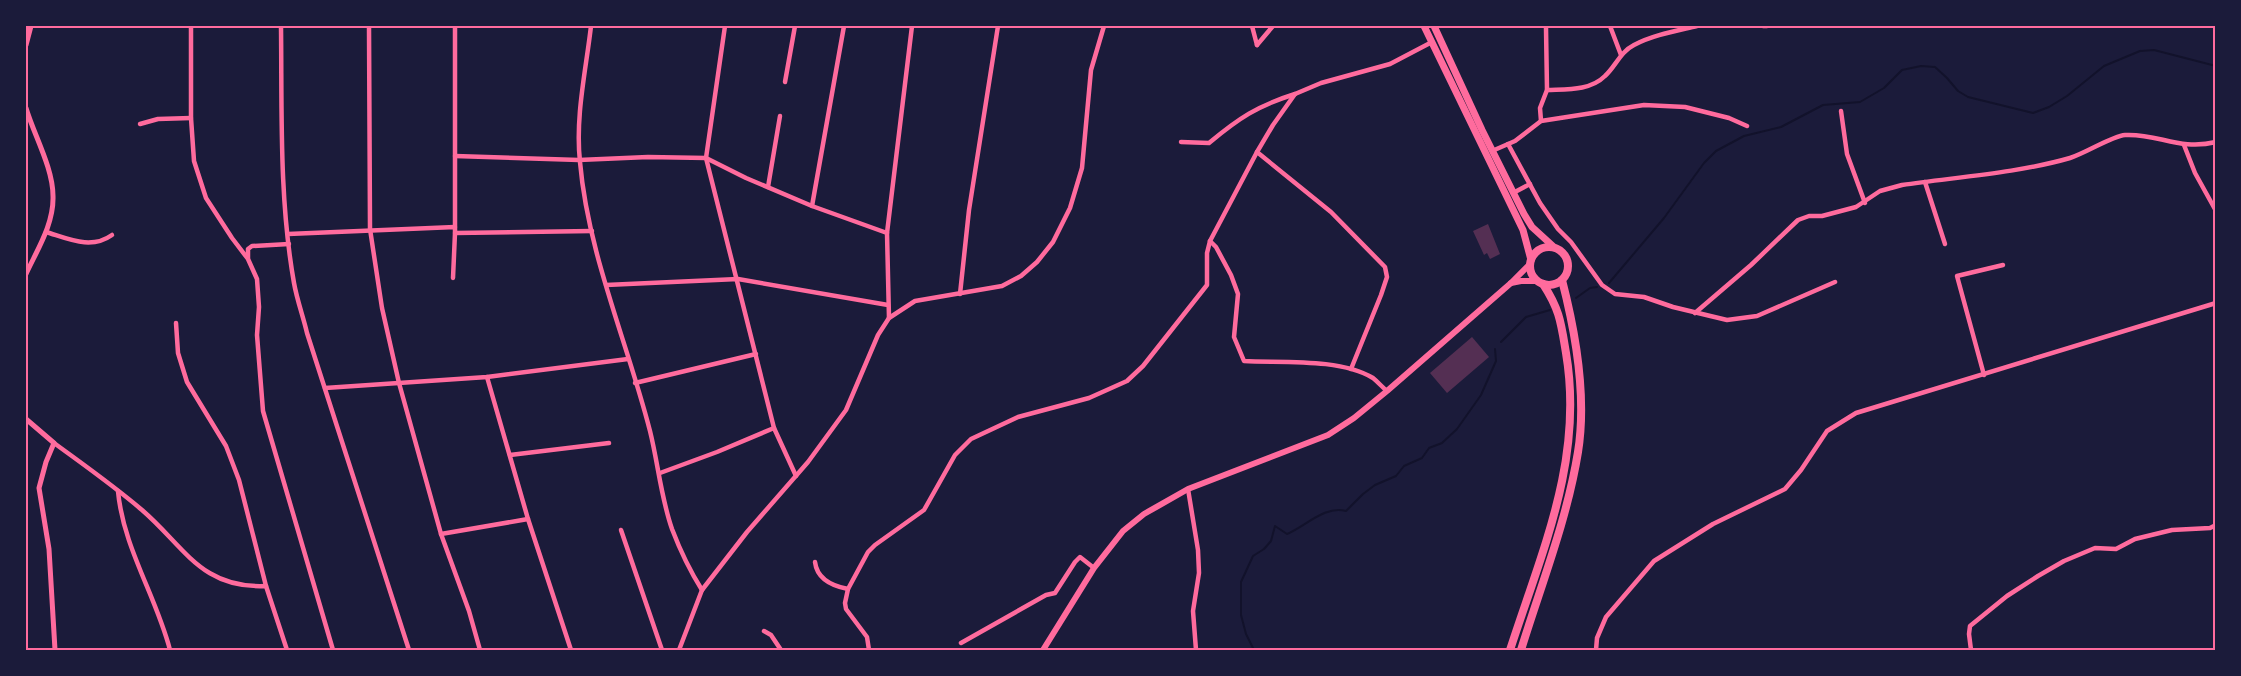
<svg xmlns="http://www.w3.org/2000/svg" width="2241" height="676" font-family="Rubik,sans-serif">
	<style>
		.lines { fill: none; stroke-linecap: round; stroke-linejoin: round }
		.stream { stroke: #12122b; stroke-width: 2 }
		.building { fill: #542f53 }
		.minor { stroke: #ff6b9d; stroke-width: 4.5 }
		.tertiary { stroke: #ff6b9d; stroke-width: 5 }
		.secondary { stroke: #ff6b9d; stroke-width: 6 }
		.primary { stroke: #ff6b9d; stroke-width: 7 }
		.trunk { stroke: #ff6b9d; stroke-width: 8 }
		.neatline { fill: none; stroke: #ff6b9d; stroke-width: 2 }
	</style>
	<rect width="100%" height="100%" fill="#1b1b3a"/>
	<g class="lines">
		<g class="stream">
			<path d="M1609,283l55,-65 40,-55 12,-12 28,-15 37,-9 42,-22 37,-3 24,-14 18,-18 19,-4 14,1 12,11 11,13 10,6 65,16 16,-6 18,-11 37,-30 36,-15 14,-1 62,16"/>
			<path d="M1576,298l14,-10 7,-1"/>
			<path d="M1501,342l25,-25 24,-7"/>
			<path d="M1254,650l-8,-16 -5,-19v-33l12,-26 11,-7 7,-8 4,-15 12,8c19,-8 38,-29 59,-23l17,-17 12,-9 21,-9 8,-10 18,-8 7,-10 13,-5 15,-14 24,-34 15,-34 -1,-12"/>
		</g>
	</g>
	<g class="building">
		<path d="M1488,224l12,30 -10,5 -3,-6 -3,2 -11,-24z"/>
		<path d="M1472,337l17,20 -42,36 -17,-20z"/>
	</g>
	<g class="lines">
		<g class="minor">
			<path d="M191,26v92l3,43 12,37 26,40 16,21 9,20 2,28 -2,28 6,76 70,239"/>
			<path d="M281,26c1,85 -2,173 13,257 3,17 9,33 13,50l102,317"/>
			<path d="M369,26l1,203 12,79 17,75 42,151 28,77 11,39"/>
			<path d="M591,26c-5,44 -16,91 -11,136 8,92 47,179 70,269 8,32 11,67 22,98 8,21 18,42 30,61"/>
			<path d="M725,26l-19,132 68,270 22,48"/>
			<path d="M1252,26l5,19"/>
			<path d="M1610,26l11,29"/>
			<path d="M1763,26h4"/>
			<path d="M1257,45l16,-19"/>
			<path d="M785,82l10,-56"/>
			<path d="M1547,90c19,-1 43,1 58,-14 11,-10 15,-24 29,-31 19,-10 42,-14 63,-19"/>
			<path d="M1841,111l6,43 18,49"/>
			<path d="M1541,121l-1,-13 7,-18 -1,-62"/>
			<path d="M140,124l18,-5 33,-1"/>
			<path d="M1181,142l28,1c30,-25 48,-37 86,-49"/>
			<path d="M1508,144l32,59 18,26 13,13 31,43 13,9 29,3 29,10 54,13 30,-4 78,-34"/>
			<path d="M2184,145l11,28 21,38"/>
			<path d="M1492,151l23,-10 26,-20 103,-16 41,2 44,11 18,8"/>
			<path d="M1257,152l74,60 54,55 2,10 -6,18 -30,74"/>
			<path d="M455,156l124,4 69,-3 58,1 40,20 66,28 75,27"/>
			<path d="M1925,182l20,62"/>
			<path d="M768,187l12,-71"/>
			<path d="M1513,193l17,-9"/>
			<path d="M812,206l32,-180"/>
			<path d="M455,227v-201"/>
			<path d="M46,232c23,7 45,18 66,3"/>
			<path d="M288,234l167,-7v6l137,-2"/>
			<path d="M1210,241l6,6 15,28 7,19 -4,43 10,24c38,2 96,-3 129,17 5,4 9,9 14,13"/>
			<path d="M248,258v-9l4,-3 37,-2"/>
			<path d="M453,278l2,-45"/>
			<path d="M606,285l132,-6 150,26"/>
			<path d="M960,294l9,-84 29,-184"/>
			<path d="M1695,313l56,-48 47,-45 11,-4h13l34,-9 24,-16 22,-6c55,-8 116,-12 168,-27 16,-5 42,-22 55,-23 33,-2 54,16 91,7"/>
			<path d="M889,318l-2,-85 25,-207"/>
			<path d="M176,323l2,30 9,29 39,64 13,34 27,106"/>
			<path d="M1984,375l-27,-99 46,-11"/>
			<path d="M487,377l41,142 43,131"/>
			<path d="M635,383l121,-29"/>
			<path d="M325,388l162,-11 141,-18"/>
			<path d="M54,443c30,22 60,43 88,67 43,37 59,79 124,76l21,64"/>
			<path d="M510,455l99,-12"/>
			<path d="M660,473l57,-21 57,-24"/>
			<path d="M1188,489l10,61 1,23 -6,38 3,39"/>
			<path d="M118,491c5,56 38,105 52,159"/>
			<path d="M621,530l41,120"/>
			<path d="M441,534l87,-15"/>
			<path d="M815,562c2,17 17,24 33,27"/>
			<path d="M764,631l7,4 10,15"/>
			<path d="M961,643l85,-48 9,-2 20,-31 5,-5 14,11"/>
			<path d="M679,650l23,-60 45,-58 61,-70 38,-52 32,-75 11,-17 26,-17 87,-15 19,-10 16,-14 16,-20 17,-34 12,-40 9,-98 13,-44"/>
			<path d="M869,650l-2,-13 -21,-28 -1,-6 3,-14 20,-37 7,-7 49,-35 31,-55 16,-16 47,-22 71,-19 38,-17 16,-15 64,-81v-32l3,-12 47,-89 16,-27 22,-31 26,-11 69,-19 42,-22"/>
			<path d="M1596,650l1,-12 9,-21 48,-56 59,-37 72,-35 16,-19 26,-39 29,-18 360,-110"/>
			<path d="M1971,650l-2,-16 1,-8 37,-30 31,-20 26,-15 31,-13 21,1 19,-10 37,-9 38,-2 6,-3"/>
		</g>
		<g class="tertiary">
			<path d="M26,45l5,-19"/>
			<path d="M26,108c8,27 27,60 27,88 1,28 -16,54 -27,78"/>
			<path d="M26,419l28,24 -8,19 -7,26 10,61 6,101"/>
		</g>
		<g class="secondary">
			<path d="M1511,283l10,-2h16"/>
			<path d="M1043,650l51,-82 29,-37 21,-17 44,-25 140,-54 26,-17 33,-27 124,-108 19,-19"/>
		</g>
		<g class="primary">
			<path d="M1424,26l99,204 8,30"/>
			<path d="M1434,26l48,104 42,84 8,13 23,21"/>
		</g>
		<g class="trunk">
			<circle cx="1549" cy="266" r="19"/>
			<path d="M1510,650c32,-99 74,-191 56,-297 -5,-30 -6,-43 -23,-69"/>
			<path d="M1521,650c20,-65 46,-130 57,-198 9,-56 -2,-118 -16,-172"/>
		</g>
	</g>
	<rect width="2241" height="676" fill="none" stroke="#1b1b3a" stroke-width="54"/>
	<rect x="27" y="27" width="2187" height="622" class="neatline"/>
</svg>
